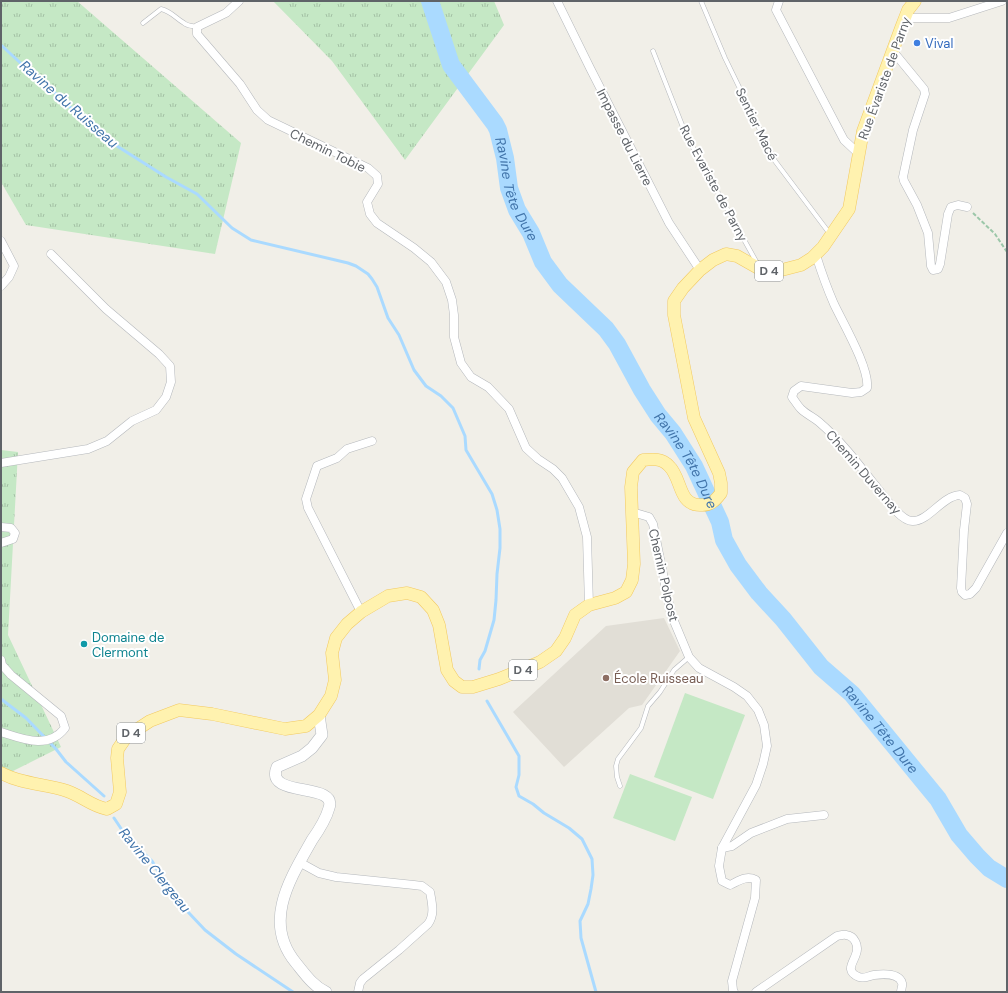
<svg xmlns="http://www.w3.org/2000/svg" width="1008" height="993" font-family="'DM Sans',sans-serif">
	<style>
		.education { fill: #e1ded6 }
		.grass { fill: url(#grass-tufts) }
		.pitch { fill: #c5e8c5 }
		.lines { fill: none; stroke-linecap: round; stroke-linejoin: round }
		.stream { stroke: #aadaff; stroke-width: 3 }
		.river { stroke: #aadaff; stroke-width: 18 }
		.lane-casing { stroke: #b5b8bc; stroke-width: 5 }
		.street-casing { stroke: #b5b8bc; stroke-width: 9 }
		.secondary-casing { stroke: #b6babf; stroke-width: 12 }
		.primary-casing { stroke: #f2c960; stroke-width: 13 }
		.path { stroke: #9cc7a9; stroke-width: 2; stroke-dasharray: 4 2; stroke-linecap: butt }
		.lane { stroke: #fff; stroke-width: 4 }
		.street { stroke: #fff; stroke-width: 8 }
		.secondary { stroke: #fff; stroke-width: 11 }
		.primary { stroke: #fff2af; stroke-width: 12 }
		.shop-dot { fill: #3f7fe0; stroke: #fff; stroke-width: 1.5 }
		.culture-dot { fill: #0f9aa8; stroke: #fff; stroke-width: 1.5 }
		.education-dot { fill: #8d6e63; stroke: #fff; stroke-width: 1.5 }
		.labels { text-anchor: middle; stroke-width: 4; stroke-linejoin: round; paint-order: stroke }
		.shield { fill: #fff; stroke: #8f9295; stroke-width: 1 }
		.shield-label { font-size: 12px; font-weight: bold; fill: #5f6368 }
		.shop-label { font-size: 13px; fill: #366cbe; stroke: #fff; text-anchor: start }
		.street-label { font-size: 13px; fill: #5f6368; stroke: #fff }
		.culture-label { font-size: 13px; fill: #0d838f; stroke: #fff; text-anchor: start }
		.education-label { font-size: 13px; fill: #785e54; stroke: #fff; text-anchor: start }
		.water-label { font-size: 14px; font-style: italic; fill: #4174aa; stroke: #fff }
	</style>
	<defs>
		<pattern id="grass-tufts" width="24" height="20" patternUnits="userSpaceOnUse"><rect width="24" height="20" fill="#c5e8c5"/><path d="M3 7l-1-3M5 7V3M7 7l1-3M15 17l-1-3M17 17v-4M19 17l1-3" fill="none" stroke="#a3c0a4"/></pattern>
	</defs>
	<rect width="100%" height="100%" fill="#f1efe8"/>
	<path class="education" d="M664,618l16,33 -38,54 -13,3 -65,59 -51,-55 93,-86z"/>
	<g class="grass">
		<path d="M1,1h76l164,142 -26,111 -189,-29 -25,-43z"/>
		<path d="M273,1h221l10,24 -99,135 -73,-99z"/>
		<path d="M1,450l17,2 -10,183 53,112 -60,30z"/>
	</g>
	<g class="pitch">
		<path d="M685,693l60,22 -32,84 -59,-22z"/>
		<path d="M630,774l62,23 -17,44 -62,-23z"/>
	</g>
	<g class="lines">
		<g class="stream">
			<path d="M1,45l26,24 16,12 20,20 46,40 57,36 31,17 35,34 19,12 97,23 8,3 12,8 4,5 5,8 11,31 11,17 15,35 12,16 15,10 12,12 12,28 1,14 26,44 5,16 3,19v19l-3,26 -1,26 -2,20 -9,31 -5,9 -1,9"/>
			<path d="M1,699l25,19 30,31 10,13 38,34"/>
			<path d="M487,701l32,55v19l-3,12 3,9 14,8 11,9 25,15 13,11 10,20 1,16 -2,14 -3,15 -8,17 1,17 15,54"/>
			<path d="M114,818l12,18 26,25 20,34 33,35 31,24 57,38"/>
		</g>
		<path class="river" id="s1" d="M430,1l21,64 44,59 3,6 7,28 4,30 8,22 14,23 12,29 17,23 46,44 11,15 25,46 16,25 15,18 21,33 26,56 4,18 14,25 21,28 24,26 38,48 31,27 72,88 14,17 21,36 18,21 12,12 18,11"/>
		<defs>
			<g id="lane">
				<path d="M701,1l24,57 50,103 55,73"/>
				<path d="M143,23l18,-14c10,2 14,9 23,14 3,3 9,3 13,4"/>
				<path d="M653,51l33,84 71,128"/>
				<path d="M620,786l-3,-9 -1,-11 2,-7 23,-31 7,-22 12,-14 14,-22 15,-13"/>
			</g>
			<g id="street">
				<path d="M239,1l-13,12 -29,14v7l43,50 17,26 11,10 100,48 9,8 1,8 -11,18 3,12 7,9 37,25 17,14 15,20 6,18 2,15v22l7,26 10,14 17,10 21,22 17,39 12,11 15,10 9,9 17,29 8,30 2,68"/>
				<path d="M557,1l33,67 79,155 31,47"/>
				<path d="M779,1l-3,9 68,130 14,13"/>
				<path d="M905,18h44l53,-17"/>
				<path d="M892,50l32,39 1,5 -12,36 -10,47 1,4 13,24 11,28 3,33 2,4 5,-1 2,-5 8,-50 3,-7 7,-2 9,2"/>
				<path d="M1,241l13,25 -5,11 -8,9"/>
				<path d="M816,255c5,16 11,33 18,49 9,19 36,65 33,84l-6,4 -9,1 -51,-7 -7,5 -2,6c3,4 6,9 9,12 5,5 12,8 18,13 21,18 38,40 55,62 8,9 26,38 39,37 16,0 29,-25 47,-26l5,3 2,6 -3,26 -3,58 1,4 3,3 5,-1 6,-6 31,-55"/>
				<path d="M1,463l87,-14 19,-8 25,-20 24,-11 10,-13 5,-15 -1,-16 -11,-12 -53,-45 -55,-55"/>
				<path d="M632,512l17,5 4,7 18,90 18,43 10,11 35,19 13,9 11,14 6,15 3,21 -4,18 -7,21 -34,63 -3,18 3,15 8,4c9,-4 16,-10 26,-5l-1,18 -23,83 1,9 1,2"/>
				<path d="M1,527l10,1 4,5 -2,6 -12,4"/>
				<path d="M361,612l-53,-104 -2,-9 11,-33 20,-8 10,-9 25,-8"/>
				<path d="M1,660l1,5 9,10 50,41 4,12c-17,22 -42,11 -64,4"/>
				<path d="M722,848l10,-2 19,-13 36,-14 37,-4"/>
				<path d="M299,862l20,11 17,4 78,8 8,1 8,6c2,11 5,23 -2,32l-29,26 -36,29 -3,4 -2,9"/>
				<path d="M756,992l81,-56c2,0 6,-2 9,-1 9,1 13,11 10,19 -2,8 -12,17 3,23 6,2 9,-1 15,-2 8,-1 25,-2 28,8 1,2 -1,6 -1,9"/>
			</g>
			<path id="secondary" d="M319,715l3,20 -10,13 -10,8 -25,11c-13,32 61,14 52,41 -3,11 -10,22 -17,32 -22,39 -50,82 -16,123 9,11 17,23 30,29"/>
			<path id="primary" d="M1,773c20,11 45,11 66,18 15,5 24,15 40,18l9,-5 4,-12 -3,-34 1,-9 9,-13 23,-15 29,-11 33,4 73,15 21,-3 13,-11 12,-19 4,-16 -3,-27 4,-15 11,-14 14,-12 27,-16 19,-3 14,4 12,13 6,15 8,45 7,11 8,6h11l26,-8 41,-17 16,-11 9,-13 10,-23 14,-10 26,-7 11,-6 6,-12 2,-16 -3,-77 2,-15 10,-12c9,-1 19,-2 26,6 13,12 9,39 31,39 10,1 15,-4 21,-12v-10l-2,-10 -25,-55 -20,-103v-14l9,-13 17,-18 13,-10 13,-6 11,2 23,13 14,3 27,-7 11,-7 11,-11 26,-38 14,-78 38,-103 7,-18 7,-9"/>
		</defs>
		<use href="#lane" class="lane-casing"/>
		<use href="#street" class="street-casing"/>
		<use href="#secondary" class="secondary-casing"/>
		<use href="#primary" class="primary-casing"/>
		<path class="path" d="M973,213l22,21 12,18"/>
		<use href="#lane" class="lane"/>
		<use href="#street" class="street"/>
		<use href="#secondary" class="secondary"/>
		<use href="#primary" class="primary"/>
	</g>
	<circle class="shop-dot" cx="917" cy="43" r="4"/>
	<circle class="culture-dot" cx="84" cy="644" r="4"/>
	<circle class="education-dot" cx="606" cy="678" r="4"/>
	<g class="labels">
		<g class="shield">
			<rect x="755" y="261" width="28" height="20" rx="3"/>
			<rect x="509" y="660" width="28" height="20" rx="3"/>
			<rect x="117" y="723" width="28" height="20" rx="3"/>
		</g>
		<g class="shield-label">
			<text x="769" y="275">D 4</text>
			<text x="523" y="674">D 4</text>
			<text x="131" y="737">D 4</text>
		</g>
		<g class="shop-label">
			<text x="925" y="48">Vival</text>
		</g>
		<g class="street-label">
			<text transform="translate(884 78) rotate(-70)" y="5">Rue Évariste de Parny</text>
			<text transform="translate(757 124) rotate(64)" y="5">Sentier Macé</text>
			<text transform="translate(625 137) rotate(63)" y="5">Impasse du Lierre</text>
			<text transform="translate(328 150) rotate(26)" y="5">Chemin Tobie</text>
			<text transform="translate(714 183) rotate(62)" y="5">Rue Evariste de Parny</text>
			<text transform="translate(864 472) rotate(49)" y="5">Chemin Duvernay</text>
			<text transform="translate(664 575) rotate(77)" y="5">Chemin Polpost</text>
		</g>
		<g class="culture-label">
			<text x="92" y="642">Domaine de<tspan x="92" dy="15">Clermont</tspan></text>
		</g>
		<g class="education-label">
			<text x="614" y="683">École Ruisseau</text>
		</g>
		<g class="water-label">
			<text transform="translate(69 104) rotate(41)" y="5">Ravine du Ruisseau</text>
			<text dy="5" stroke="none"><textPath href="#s1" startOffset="210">Ravine Tête Dure</textPath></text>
			<text dy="5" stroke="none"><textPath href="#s1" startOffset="535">Ravine Tête Dure</textPath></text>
			<text dy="5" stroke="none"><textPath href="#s1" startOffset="871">Ravine Tête Dure</textPath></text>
			<text transform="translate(155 870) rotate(51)" y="5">Ravine Clergeau</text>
		</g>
	</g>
	<rect width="1008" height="993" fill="none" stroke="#5f6368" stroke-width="4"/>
</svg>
